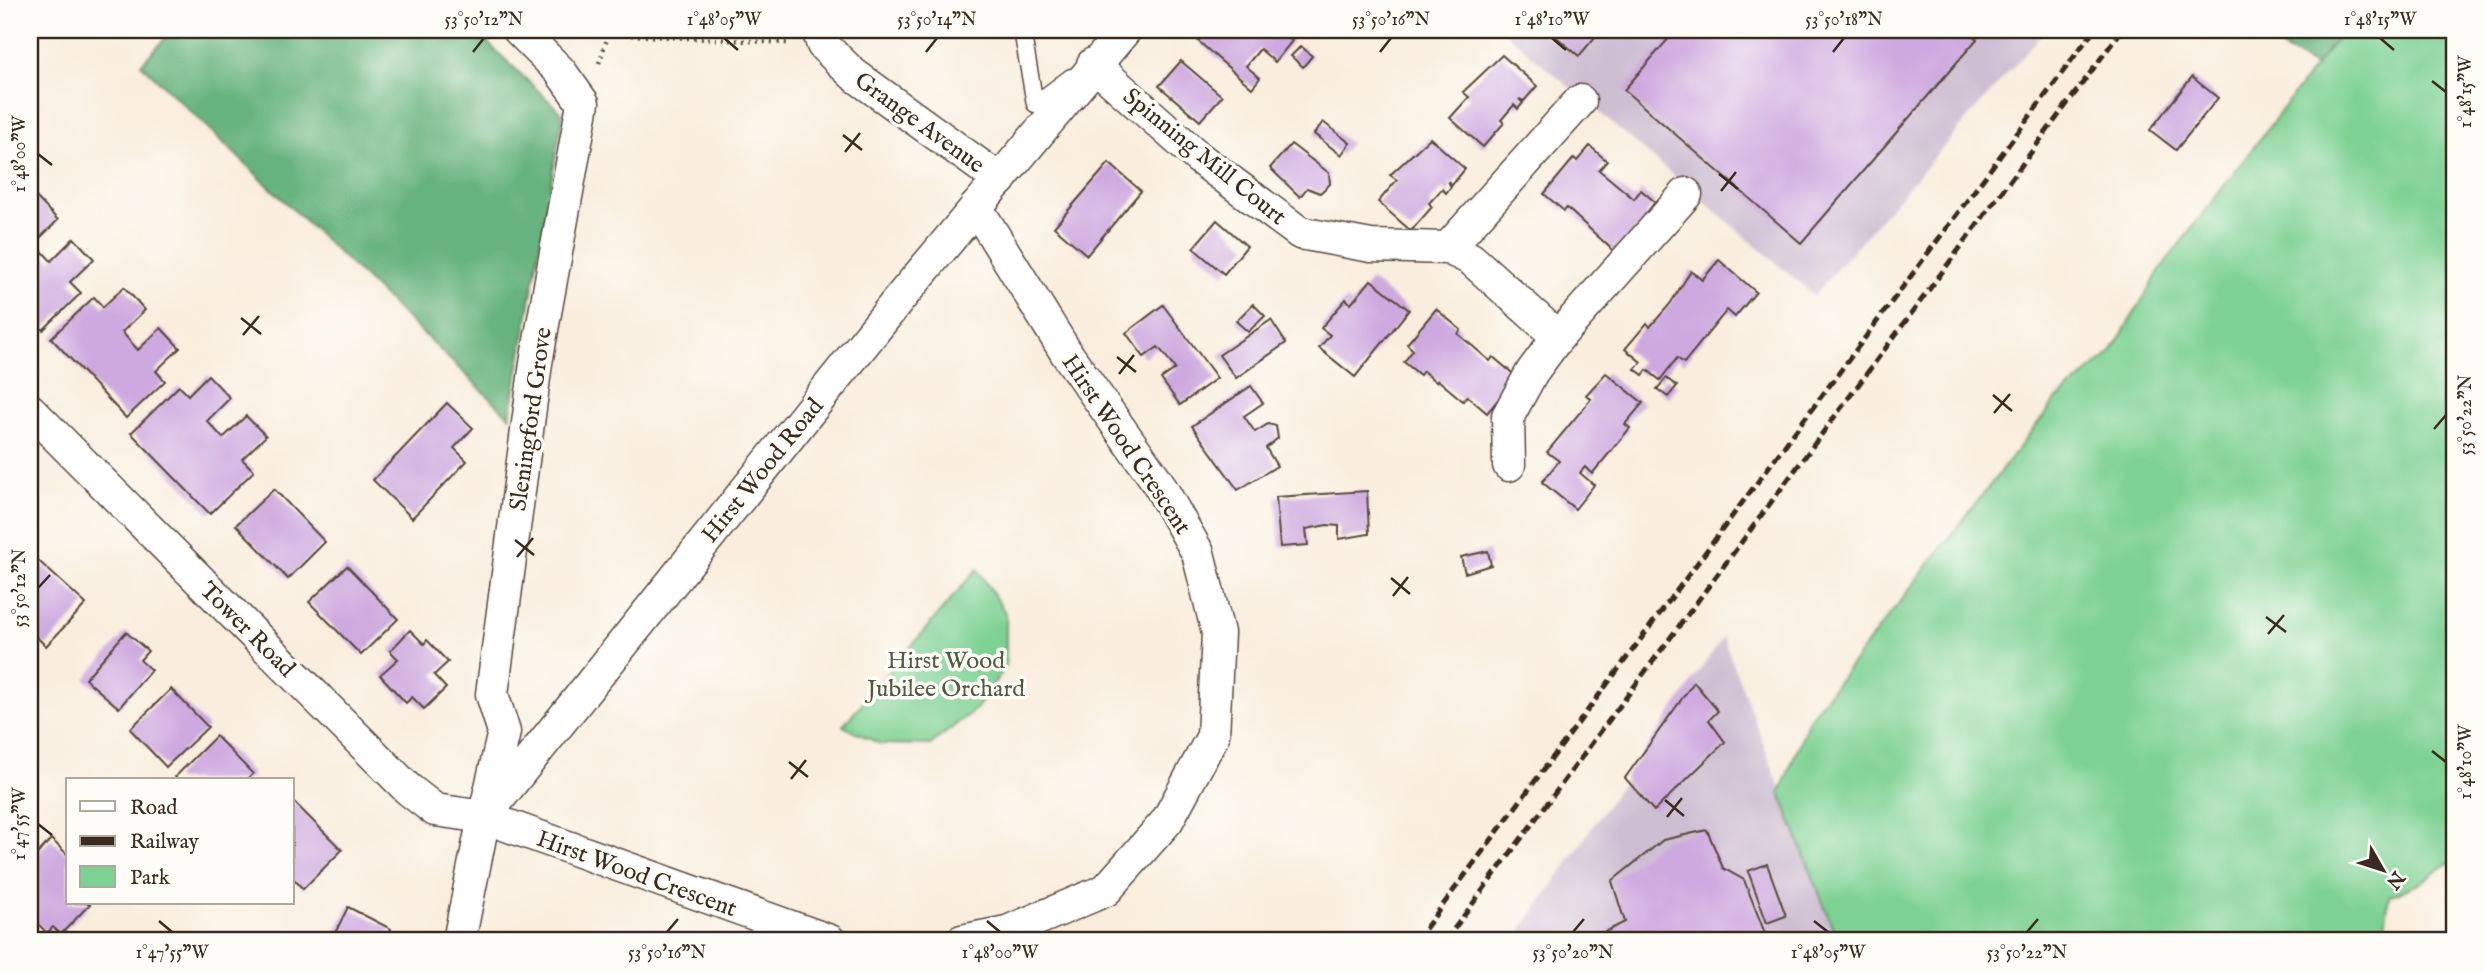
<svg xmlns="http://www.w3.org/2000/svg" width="2484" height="971" font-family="'IM FELL English',serif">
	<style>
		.industrial { fill: #cebed2 }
		.green { fill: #7dd193; stroke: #5c7e58; stroke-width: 2 }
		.forest { fill: #66b37d; stroke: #506e4e; stroke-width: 2 }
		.building { fill: #cea9df }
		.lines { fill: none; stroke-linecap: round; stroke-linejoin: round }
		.service-casing { stroke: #58473b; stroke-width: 19 }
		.minor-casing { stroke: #58473b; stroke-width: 35 }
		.path { stroke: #58473b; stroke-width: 4.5; stroke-dasharray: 2 5; stroke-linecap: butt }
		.service { stroke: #fff; stroke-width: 16 }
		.minor { stroke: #fff; stroke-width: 32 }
		.rail { stroke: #3b2a1e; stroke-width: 5; stroke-dasharray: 10 5; stroke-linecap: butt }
		.ticks { fill: none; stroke: #3b2a1e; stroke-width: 2.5 }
		.labels { text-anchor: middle; stroke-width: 7; stroke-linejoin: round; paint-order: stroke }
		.street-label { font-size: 24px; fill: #3b2a1e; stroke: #fdfcf7 }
		.park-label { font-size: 24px; fill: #4f5c41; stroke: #fdfcf7 }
		.neatline { fill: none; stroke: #3b2a1e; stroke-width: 2.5 }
		.ticks-label { font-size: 18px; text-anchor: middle; fill: #3b2a1e }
	</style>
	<rect width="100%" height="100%" fill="#fdfcf7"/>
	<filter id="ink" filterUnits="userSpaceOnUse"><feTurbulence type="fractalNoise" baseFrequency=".0143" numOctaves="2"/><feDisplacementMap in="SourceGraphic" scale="14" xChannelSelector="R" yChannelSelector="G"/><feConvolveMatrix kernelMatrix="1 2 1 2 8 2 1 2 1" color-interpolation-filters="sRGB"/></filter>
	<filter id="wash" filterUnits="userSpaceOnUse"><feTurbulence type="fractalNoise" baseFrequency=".00686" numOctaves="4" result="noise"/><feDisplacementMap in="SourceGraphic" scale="28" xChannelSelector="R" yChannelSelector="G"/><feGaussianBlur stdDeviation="1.57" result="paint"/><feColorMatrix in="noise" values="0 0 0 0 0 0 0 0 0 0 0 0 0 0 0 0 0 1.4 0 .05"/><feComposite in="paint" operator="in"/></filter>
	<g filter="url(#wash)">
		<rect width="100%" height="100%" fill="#f9eddd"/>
		<g class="industrial">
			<path d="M1502,30h543l-231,265z"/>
			<path d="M1723,637l115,304h-324z"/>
		</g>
		<g class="green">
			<path d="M2343,30h111v838l-6,-5 -29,21 -30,12 -5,39 -7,6h-539l-58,-148 29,-74 247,-319 54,-46 50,-84z"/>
			<path d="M977,569l29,45v52l-29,42 -47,37 -50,-1 -37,-18z"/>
		</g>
		<g class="forest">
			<path d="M173,30h301l89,84 -53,303 -369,-353z"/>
			<path d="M2248,30h95l-28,36z"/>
		</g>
		<g id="blocks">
			<g class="building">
				<path d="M1207,30h71l14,11 -17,21 -15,-13 -14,17 14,12 -8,10 -54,-47z"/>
				<path d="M1548,30h53l-22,26z"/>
				<path d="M1676,30h290l11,9 -176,204 -177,-153z"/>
				<path d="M1301,46l11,10 -9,11 -12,-11z"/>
				<path d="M1502,55l35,31 -13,15 -5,-2 4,4 -5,6 -4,-4 -13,15 3,3 -21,24 -33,-29 19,-21 -6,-5z"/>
				<path d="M1181,61l41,35 -22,25 -41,-35z"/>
				<path d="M2192,77l26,21 -42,52 -26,-20z"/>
				<path d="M1323,122l27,21 -9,12 -27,-21z"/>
				<path d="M1430,138l35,31 -13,16 -4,-4 3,6 -5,6 -4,-4 -13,14 3,4 -21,24 -33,-29 19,-22 -7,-5z"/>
				<path d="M1291,144l38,29 1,11 -10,9 -13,-5 -7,9 -30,-29z"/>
				<path d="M1590,146l17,15 -8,9 35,29 7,-9 14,12 -10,13 3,4 -30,36 -51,-47 -3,3 -20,-17 30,-36 3,3z"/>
				<path d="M1109,163l32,28 -54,64 -33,-28z"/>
				<path d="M36,197l22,23 -23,23 16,18 23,-23 20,21 -24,23 11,11 -38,37 -13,-13v-113z"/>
				<path d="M1217,220l30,26 -23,28 -31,-26z"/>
				<path d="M1719,260l37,32 -21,25 -8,-7 -43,53 -7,-5 -17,22 -13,-10 -4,5 -8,-6 6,-7 -16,-13 22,-26 3,4 20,-23 21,-33 11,9z"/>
				<path d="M1371,280l38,30 -54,67 -36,-29 11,-13 -9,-7 25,-29 5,5z"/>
				<path d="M124,287l21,23 -23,22 6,7 10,11 23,-22 19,20 -24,23 9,10 -39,37 -75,-80 43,-41 9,10z"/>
				<path d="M1253,304l12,12 -17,16 -12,-11z"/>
				<path d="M1163,305l54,73 -37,27 -19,-26 14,-10 -10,-14 -7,-8 -14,10 -18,-24z"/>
				<path d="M1436,309l25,21 -3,4 11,9 21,18 3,-4 24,20 -30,36 -20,-17 -4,5 -25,-21 -2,2 -13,-11 -3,4 -16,-13 9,-12 -6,-6z"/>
				<path d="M1271,320l15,23 -50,35 -17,-23z"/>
				<path d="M1606,373l37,30 -18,21 5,4 -38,46 -7,-7 -5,6 14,12 -19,24 -33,-27 17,-21 -12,-9 44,-53 -5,-4z"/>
				<path d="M208,375l22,23 -23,23 16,17 23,-22 20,20 -24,23 12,12 -44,43 -79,-81 48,-47 9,9z"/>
				<path d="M1666,378l11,8 -9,11 -11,-8z"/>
				<path d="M1251,386l12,17 -19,13 11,16 13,-8 8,2 2,12 -12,10 11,18 -39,24 -46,-64z"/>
				<path d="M447,403l26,25 -19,20 13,13 -55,57 -39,-38z"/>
				<path d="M274,489l51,53 -37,37 -52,-54z"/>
				<path d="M1367,491l2,43 -30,5v-13l-12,-1 -21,4 2,16 -28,2 -4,-50z"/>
				<path d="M1488,551l3,14 -26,8 -4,-16z"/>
				<path d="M30,553l56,51 -40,42 -16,-15z"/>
				<path d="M347,566l51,53 -37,36 -52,-53z"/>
				<path d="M410,630l14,14 3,-4 21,22 -14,13 12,13 -22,21 -12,-12 -6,6 -26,-28 18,-16 -8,-8z"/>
				<path d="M126,632l22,19 -8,9 11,10 -32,38 -34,-29z"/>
				<path d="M1694,682l24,29 -9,9 16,22 -71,69 -29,-33z"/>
				<path d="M171,689l37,38 -42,40 -36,-38z"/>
				<path d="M216,736l37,38 -6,6h-69l-3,-3z"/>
				<path d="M292,800l50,50 -39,39 -11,-12z"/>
				<path d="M1707,830l16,38 21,12 24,61h-181l38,-19 -13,-41 51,-41z"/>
				<path d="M51,839l17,16v48h23l-30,31 -8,-7 -6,6 -17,-17v-54z"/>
				<path d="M1767,864l19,52 -19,7 -19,-52z"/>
				<path d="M348,907l43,22 -6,12h-54z"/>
				<path d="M150,933l9,8h-17z"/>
			</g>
		</g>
	</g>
	<g filter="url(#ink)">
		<use href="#blocks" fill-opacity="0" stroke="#58473b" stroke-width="2"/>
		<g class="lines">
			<defs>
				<path id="service" d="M1022,30l13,74 36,-27"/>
				<g id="minor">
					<path d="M818,30l5,15 30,29 147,106"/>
					<path d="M1093,64l106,94 101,75 71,13 77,2 23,11 87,78 128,-143"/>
					<path d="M1448,248l132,-147"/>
					<path d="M30,410l378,379 27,21 49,7 346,124"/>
					<path d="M1509,465l-1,-49 24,-44 26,-35"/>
					<path d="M486,809l18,-77 -12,-38 44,-331 47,-260 -23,-32 -41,-41"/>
					<path d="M459,941l25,-124 416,-519 225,-268"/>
					<path d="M962,941l45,-9 99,-42 61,-69 46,-85 5,-103 -20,-80 -41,-72 -90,-127 -91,-147"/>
				</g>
			</defs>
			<use href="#service" class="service-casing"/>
			<use href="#minor" class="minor-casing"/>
			<g class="path">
				<path d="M610,34l177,9"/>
				<path d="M599,63l11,-33"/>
			</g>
			<use href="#service" class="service"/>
			<use href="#minor" class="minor"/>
			<g class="rail">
				<path d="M1416,941l678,-911"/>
				<path d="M1445,941l677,-911"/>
			</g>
		</g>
	</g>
	<path class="ticks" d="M724,38l14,12M1552,38l14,12M2380,38l14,12M473,52l11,-14M926,52l11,-14M1380,52l11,-14M1833,52l11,-14M2432,81l14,11M843,135l19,15M845,152l15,-19M38,154l14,11M1719,174l19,15M1721,191l15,-19M241,318l20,16M243,335l16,-19M1117,357l19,15M1119,374l15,-19M1993,395l19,16M1994,413l16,-19M2434,429l12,-14M515,540l19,15M517,557l16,-19M1391,578l19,16M38,588l12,-13M1393,596l15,-19M2266,617l20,15M2268,634l16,-19M2432,751l14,11M789,762l19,15M791,779l15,-19M1665,800l19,16M1667,817l15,-19M38,824l14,11M159,921l13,11M987,921l13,11M1814,921l14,11M667,932l11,-13M1573,932l11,-13M2027,932l11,-13"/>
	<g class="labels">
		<g class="street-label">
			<text transform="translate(920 122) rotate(36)" y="8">Grange Avenue</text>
			<text transform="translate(1205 156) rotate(39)" y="8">Spinning Mill Court</text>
			<text transform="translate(530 419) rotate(-82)" y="8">Sleningford Grove</text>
			<text transform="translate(1127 444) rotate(56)" y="8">Hirst Wood Crescent</text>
			<text transform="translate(762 470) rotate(-51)" y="8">Hirst Wood Road</text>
			<text transform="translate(248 629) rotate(45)" y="8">Tower Road</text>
			<text transform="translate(637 873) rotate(20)" y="8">Hirst Wood Crescent</text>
		</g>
		<g class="park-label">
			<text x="946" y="668">Hirst Wood<tspan x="946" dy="28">Jubilee Orchard</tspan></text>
		</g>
	</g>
	<rect width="2484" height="971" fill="none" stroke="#fdfcf7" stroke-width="77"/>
	<rect x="66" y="778" width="228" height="126" fill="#fdfcf7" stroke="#afa8a0" stroke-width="2"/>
	<rect x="80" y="801" width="35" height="10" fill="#ffffff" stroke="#afa8a0" stroke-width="2"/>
	<text x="130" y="814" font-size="21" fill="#3b2a1e">Road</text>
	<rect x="80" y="836" width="35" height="10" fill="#3b2a1e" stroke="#afa8a0" stroke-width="2"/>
	<text x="130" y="848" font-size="21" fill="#3b2a1e">Railway</text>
	<rect x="80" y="866" width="35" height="21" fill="#7dd193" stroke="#afa8a0" stroke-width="2"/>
	<text x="130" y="884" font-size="21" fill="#3b2a1e">Park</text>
	<g transform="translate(2383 870) rotate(129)" stroke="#fdfcf7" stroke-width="5" paint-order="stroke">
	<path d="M0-5L12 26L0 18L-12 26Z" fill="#3b2a1e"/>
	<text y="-10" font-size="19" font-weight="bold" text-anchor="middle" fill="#3b2a1e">N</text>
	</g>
	<rect x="38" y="38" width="2408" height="894" class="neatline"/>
	<g class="ticks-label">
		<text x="484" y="25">53°50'12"N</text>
		<text x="724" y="25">1°48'05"W</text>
		<text x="937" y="25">53°50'14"N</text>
		<text x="1391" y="25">53°50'16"N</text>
		<text x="1552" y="25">1°48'10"W</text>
		<text x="1844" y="25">53°50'18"N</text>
		<text x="2380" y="25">1°48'15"W</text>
		<text transform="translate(2465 92) rotate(-90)" y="6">1°48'15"W</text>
		<text transform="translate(19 154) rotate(-90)" y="6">1°48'00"W</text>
		<text transform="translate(2465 415) rotate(-90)" y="6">53°50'22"N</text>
		<text transform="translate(19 588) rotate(-90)" y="6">53°50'12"N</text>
		<text transform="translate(2465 762) rotate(-90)" y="6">1°48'10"W</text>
		<text transform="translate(19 824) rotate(-90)" y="6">1°47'55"W</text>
		<text x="172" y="958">1°47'55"W</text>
		<text x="667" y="958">53°50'16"N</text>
		<text x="1000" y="958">1°48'00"W</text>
		<text x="1573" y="958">53°50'20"N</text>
		<text x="1828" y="958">1°48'05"W</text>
		<text x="2027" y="958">53°50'22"N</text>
	</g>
</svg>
